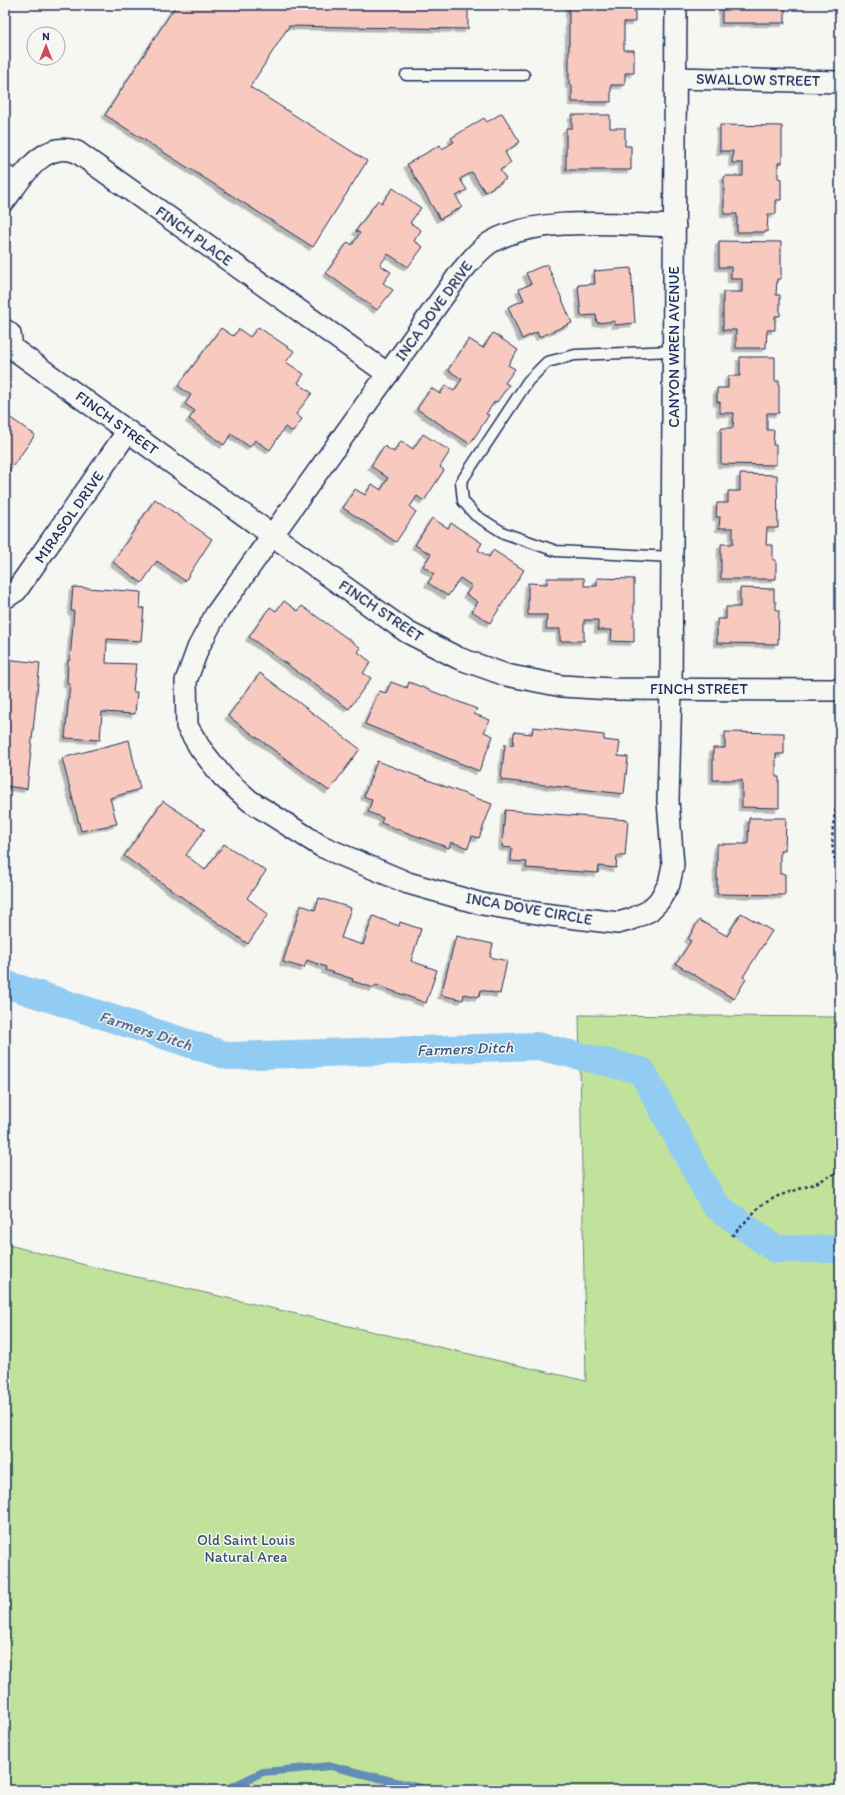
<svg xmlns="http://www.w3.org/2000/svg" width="845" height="1795" font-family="Itim,sans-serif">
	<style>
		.green { fill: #c1e29b; stroke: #6e887c }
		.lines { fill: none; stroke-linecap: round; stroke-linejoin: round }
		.stream { stroke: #628db7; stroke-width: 8 }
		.canal { stroke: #92ccf2; stroke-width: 28 }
		.building { fill: #f8c9be; stroke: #1b2f5e; filter: url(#shadow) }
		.service-casing { stroke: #1b2f5e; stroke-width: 13 }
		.minor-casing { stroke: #1b2f5e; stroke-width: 24 }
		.path { stroke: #1b2f5e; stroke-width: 2.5; stroke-dasharray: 3 3; stroke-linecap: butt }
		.service { stroke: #f6f6f2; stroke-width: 10 }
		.minor { stroke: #f6f6f2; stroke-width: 21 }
		.labels { text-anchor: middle; stroke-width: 3; stroke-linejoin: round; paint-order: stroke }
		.street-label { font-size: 15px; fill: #1b2f5e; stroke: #f6f6f2 }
		.park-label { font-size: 15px; fill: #3c536a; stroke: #f6f6f2 }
		.water-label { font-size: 16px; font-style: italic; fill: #395683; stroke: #f6f6f2 }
	</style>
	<defs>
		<filter id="shadow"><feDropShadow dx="-3.5" dy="3.5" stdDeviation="0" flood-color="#0004"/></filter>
	</defs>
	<rect width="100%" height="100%" fill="#f6f6f2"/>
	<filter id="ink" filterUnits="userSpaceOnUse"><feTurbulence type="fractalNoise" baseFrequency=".025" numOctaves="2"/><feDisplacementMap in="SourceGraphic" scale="8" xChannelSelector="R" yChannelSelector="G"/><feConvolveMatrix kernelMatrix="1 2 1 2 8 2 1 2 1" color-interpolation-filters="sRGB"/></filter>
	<g filter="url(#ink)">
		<path class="green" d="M579,1015l261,2v773h-835v-546l84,22 497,115z"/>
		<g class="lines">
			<path class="stream" d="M225,1790l38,-18 68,-6 97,24"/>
			<path class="canal" d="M5,984l223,72 309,-10 105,25 72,133 61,45h65"/>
		</g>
		<g class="building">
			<path d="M176,5h292v24l-179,-3 -39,61 117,74 -54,86 -208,-132z"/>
			<path d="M569,5h66v17h-11v28h10v23h-9v12h-14v17h-39v-17h-3z"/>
			<rect x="722" y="5" width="63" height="18"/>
			<path d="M502,113l18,29 -15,10 6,11 -11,7 6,9 -21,13 -13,-20 -12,7 7,11 -11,6 6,11 -22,12 -33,-55 33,-19 2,4 12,-7 -3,-4 33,-20 3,4z"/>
			<path d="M572,115h38v13h15v18h6v24h-65v-42h6z"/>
			<path d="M720,125l62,1v37h-4v15l3,1v21h-5v14h-8l-1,18h-30v-18h-13v-38h19v-13h-11l1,-12h-13z"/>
			<path d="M393,188l28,20 -11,15 11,7 -7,11 9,6 -15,20 -20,-13 -8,11 11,7 -8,11 10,7 -16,20 -51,-37 22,-31 4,3 8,-12 -4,-2 22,-31 4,3z"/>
			<path d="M719,241l62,1v37h-4l-1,16h4v21h-5v14h-8l-1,18h-30v-18h-13v-38h19v-13h-11v-12h-12z"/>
			<path d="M547,264l25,59 -33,14 -2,-5 -15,7 -14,-32 16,-7 -5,-11 12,-5 -5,-11z"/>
			<path d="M631,268l4,55 -20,2v-4l-18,2 -1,-8 -15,1 -3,-31 17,-1 -1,-13z"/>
			<path d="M258,327l36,24 -8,11 18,12 -6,9 14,10 -16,21 6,5 -9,13 -8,-5 -15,23 -15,-10 -5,7 -19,-13 -7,11 -35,-26 6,-8 -10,-7 6,-9 -13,-9 43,-58 12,8 6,-7 11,8z"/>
			<path d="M493,333l25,17 -10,15 7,4 -10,14 4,2 -12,17 -2,-1 -9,13 3,1 -19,29 -53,-35 14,-21 9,6 6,-9 8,6 8,-12 -14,-9 21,-31 14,9z"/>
			<path d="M740,357h35v24h4v32h-12v17h7l-1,15h3v20l-55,-1v-36h12l1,-15h-14v-11h-3v-14h11v-12h12z"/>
			<path d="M5,414l30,21 -30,42z"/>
			<path d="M423,434l27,17 -10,16 4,3 -20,31 -7,-5 -7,11 6,5 -20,30 -53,-34 12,-19 10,6 7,-11 9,6 7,-12 -17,-12 13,-20 10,6 7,-11 12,8z"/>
			<path d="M740,474l37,1 1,53h-11l-1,17h7v15h3v19h-55v-35h12v-16h-14l1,-11h-4l1,-14h11v-12h12z"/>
			<path d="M155,499l57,40 -27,42 -28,-20 -15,22 -29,-21z"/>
			<path d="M432,518l16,10 3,-5 31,20 -4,7 11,7 4,-7 31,20 -34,53 -18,-12 6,-9 -12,-8 6,-8 -12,-8 -12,18 -20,-13 6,-9 -11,-8 8,-12 -16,-9z"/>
			<path d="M547,578h37v8h13v-8l37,1v63l-23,-1 1,-11h-14v-10h-14v21h-24v-12h-14l1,-14h-19v-32l19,1z"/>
			<path d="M73,587l68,5 -1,16h4l-3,33 -34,-2 -1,24 30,1 -3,28h4l-2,22 -33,-2 -2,28 -35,-2 5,-54h-3l1,-24h2l4,-49h-3z"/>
			<path d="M740,588l34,1v13h2v8h3l-1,34 -61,-1v-24h9v-12h14z"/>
			<path d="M284,601l14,10 4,-5 59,42 -3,4 13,10 -8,11 8,5 -22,31 -100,-72 21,-30 6,4z"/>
			<path d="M5,659l35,4 -13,126 -22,-3z"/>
			<path d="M260,673l100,76 -31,42 -101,-75z"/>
			<path d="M391,682l16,6 2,-6 68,27 -3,5 16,6 -6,12 9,4 -14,35 -114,-47 14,-33 7,2z"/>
			<path d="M533,727l71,8v5l16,2 -2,14 10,1 -4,37 -123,-14 4,-36 8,1 1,-13 18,2z"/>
			<path d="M725,732l59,1v21h-8v23h3v31l-37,-1v-27h-29v-32h12z"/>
			<path d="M129,740l11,49 -30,9 7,26 -36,7 -19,-73z"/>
			<path d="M377,761l115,43 -13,34 -7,-2 -4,12 -17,-6 -2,6 -68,-25 2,-5 -15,-6 4,-12 -8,-4z"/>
			<path d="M163,801l42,28 -19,26 19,15 19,-26 42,27 -19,27 21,16 -20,30 -124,-88z"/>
			<path d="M505,810l123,10 -3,36h-8l-1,12 -17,-2 -1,7 -72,-5 1,-6 -16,-1 1,-13 -10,-1z"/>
			<path d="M749,818h37l-1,33h-5v23h5v21l-68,-1v-50h31z"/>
			<path d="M319,898l32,10 -10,30 22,7 10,-29 26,10 1,-4 21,7 -10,32 26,9 -11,33 -50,-18 -2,3 -22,-7 1,-2 -28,-9 1,-3 -19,-7 -3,8 -21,-6 18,-57 14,5z"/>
			<path d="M741,913l31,18 -29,46 3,2 -12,20 -58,-35 15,-23 -3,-2 11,-19 28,16z"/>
			<path d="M456,936l37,8 -3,13 17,4 -7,33 -19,-4 -2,7 -15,-3 -1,6 -22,-5z"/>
		</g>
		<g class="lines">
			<defs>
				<g id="service">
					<path d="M406,75h118"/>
					<path d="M5,169l15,11"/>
					<path d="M672,557l-116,-6 -52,-18 -29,-18 -12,-14 -2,-19 67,-101 19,-19 28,-7 98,-4"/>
				</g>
				<g id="minor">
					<path d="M676,78l164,4"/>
					<path d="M5,200c17,-22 38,-61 72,-48l311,222"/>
					<path d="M675,226c-54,-1 -134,-11 -182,15 -13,7 -23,21 -33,32l-244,341 -18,34 -12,33 1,45 13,22 23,29 27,24 71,45 23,10 64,27 74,21 61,10 75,9 14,-4 17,-8 10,-10 10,-17 4,-19 -5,-64 3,-112 5,-684"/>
					<path d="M5,330l5,4 2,14 395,284 51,26 48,17 56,11 50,3 228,1"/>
					<path d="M5,598l11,-7 112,-160"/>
				</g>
			</defs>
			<use href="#service" class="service-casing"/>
			<use href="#minor" class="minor-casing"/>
			<g class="path">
				<path d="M840,792c-7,27 -13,56 0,82"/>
				<path d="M732,1236l29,-31 17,-9 36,-12 26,-13"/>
			</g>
			<use href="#service" class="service"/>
			<use href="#minor" class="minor"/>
		</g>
	</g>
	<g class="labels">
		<g class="street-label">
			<text transform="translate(758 80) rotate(1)" y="5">SWALLOW STREET</text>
			<text transform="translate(194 236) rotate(36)" y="5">FINCH PLACE</text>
			<text transform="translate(434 311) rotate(-54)" y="5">INCA DOVE DRIVE</text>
			<text transform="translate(674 347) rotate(-90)" y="5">CANYON WREN AVENUE</text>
			<text transform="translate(117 423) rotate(36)" y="5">FINCH STREET</text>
			<text transform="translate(69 517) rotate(-55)" y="5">MIRASOL DRIVE</text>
			<text transform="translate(381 611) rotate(34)" y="5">FINCH STREET</text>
			<text x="699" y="694">FINCH STREET</text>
			<text transform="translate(529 909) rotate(10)" y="5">INCA DOVE CIRCLE</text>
		</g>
		<g class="park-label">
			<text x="246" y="1545">Old Saint Louis<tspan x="246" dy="17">Natural Area</tspan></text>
		</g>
		<g class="water-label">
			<text transform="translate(146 1030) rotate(18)" y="6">Farmers Ditch</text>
			<text transform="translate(465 1048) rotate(-2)" y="6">Farmers Ditch</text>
		</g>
	</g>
	<rect width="845" height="1795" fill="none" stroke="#f6f6f2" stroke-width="20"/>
	<rect x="10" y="10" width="825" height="1775" fill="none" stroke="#1b2f5e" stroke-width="1.5" filter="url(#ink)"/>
	<g transform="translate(46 46)"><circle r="19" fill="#f6f6f2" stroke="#9ea6b7"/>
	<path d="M0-3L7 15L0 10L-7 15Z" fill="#d1495b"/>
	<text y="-6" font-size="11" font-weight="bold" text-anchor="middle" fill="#1b2f5e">N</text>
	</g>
</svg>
